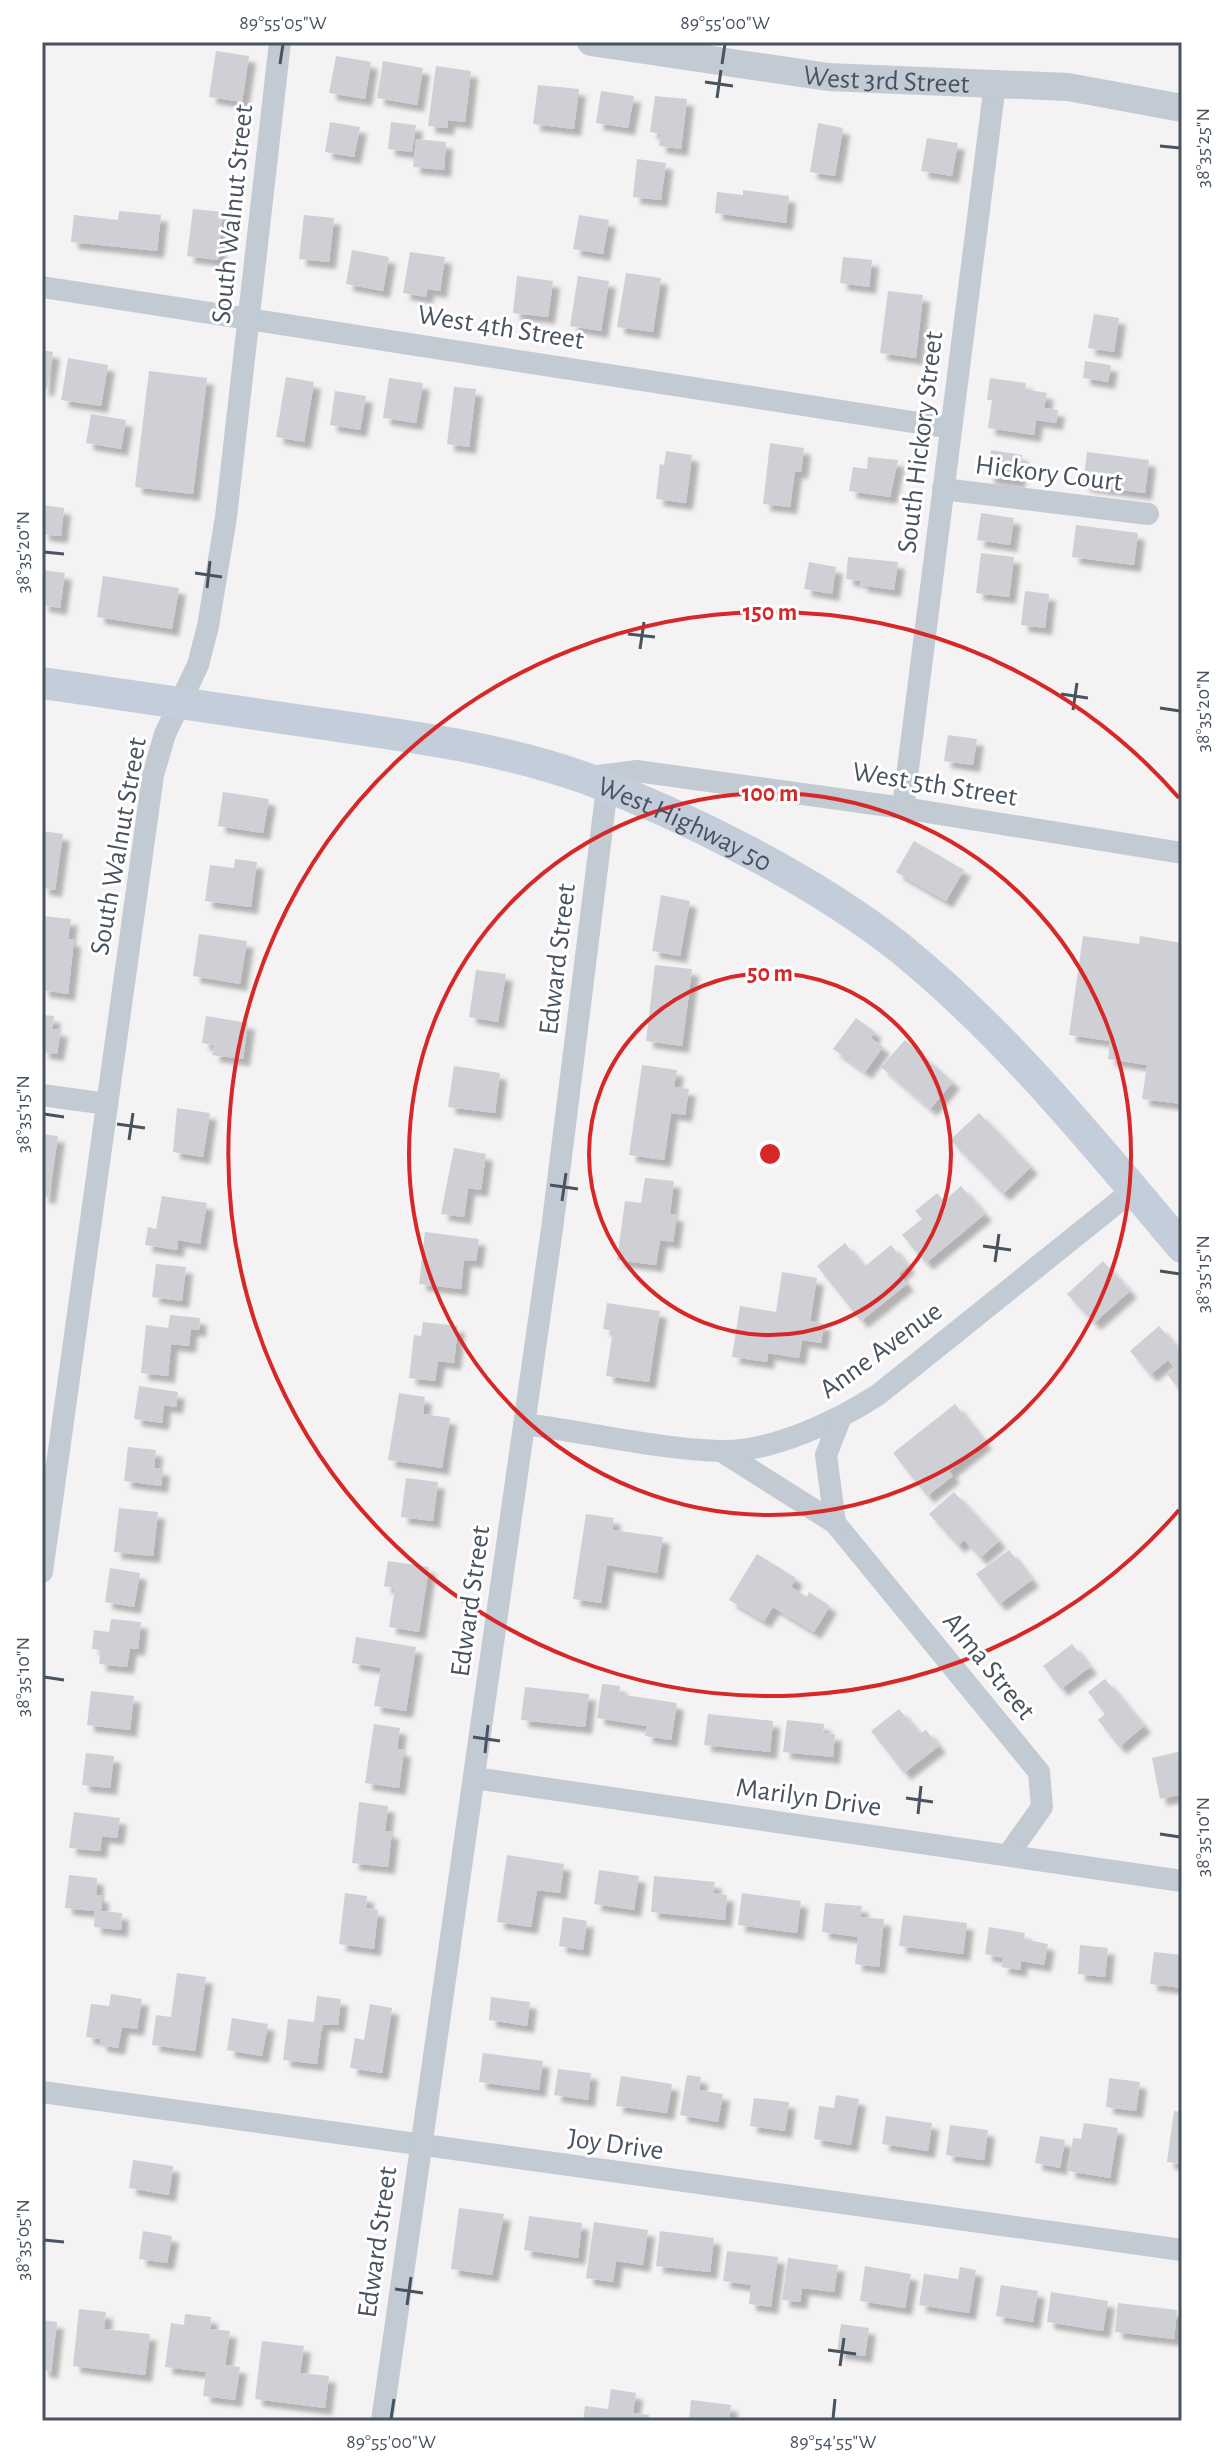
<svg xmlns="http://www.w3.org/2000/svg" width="1224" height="2463" font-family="'Alegreya Sans',sans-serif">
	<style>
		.building { fill: #ced0d6; filter: url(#shadow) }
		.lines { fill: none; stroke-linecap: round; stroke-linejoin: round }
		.minor { stroke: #c2cbd3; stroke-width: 22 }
		.tertiary { stroke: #c2cbd3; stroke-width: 28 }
		.secondary { stroke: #c4cdda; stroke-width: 32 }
		.ticks { fill: none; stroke: #495360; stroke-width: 3 }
		.ring { fill: none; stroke: #d62828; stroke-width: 4 }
		.labels { text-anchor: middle; stroke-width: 6; stroke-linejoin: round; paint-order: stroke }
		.street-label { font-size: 28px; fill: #495360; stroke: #fff }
		.centre { fill: #d62828; stroke: #fff; stroke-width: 4 }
		.ring-label { font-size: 24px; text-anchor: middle; font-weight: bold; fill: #d62828; stroke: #fff; stroke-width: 6; stroke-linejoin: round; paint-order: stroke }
		.neatline { fill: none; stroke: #495360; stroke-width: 3 }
		.ticks-label { font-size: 20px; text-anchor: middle; fill: #495360 }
	</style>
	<defs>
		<filter id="shadow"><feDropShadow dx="7" dy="7" stdDeviation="2" flood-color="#0004"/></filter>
	</defs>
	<rect width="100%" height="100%" fill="#f4f2f2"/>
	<g class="building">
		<path d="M216,51l33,5 -7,46 -33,-5z"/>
		<path d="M336,56l35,6 -6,37 -36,-6z"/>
		<path d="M383,61l40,7 -6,37 -40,-7z"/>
		<path d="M436,66l35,5 -6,51 -17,-2 -1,8 -19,-2z"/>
		<path d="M538,85l41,4 -5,40 -41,-5z"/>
		<path d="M601,91l33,5 -6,32 -32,-5z"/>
		<path d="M655,96l32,3 -6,50 -22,-3 2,-12 -11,-2z"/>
		<path d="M330,122l30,5 -6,30 -29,-5z"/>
		<path d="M391,122l25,3 -4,27 -24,-3z"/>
		<path d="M818,123l25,5 -8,48 -25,-4z"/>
		<path d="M927,138l31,5 -6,33 -31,-5z"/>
		<path d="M416,139l30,3 -2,28 -31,-3z"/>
		<path d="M637,159l29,4 -5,37 -28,-3z"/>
		<path d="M743,190l46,6 -3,27 -71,-10 2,-21 26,3z"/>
		<path d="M193,209l30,3 -5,48 -31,-4z"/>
		<path d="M119,211l42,4 -4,36 -86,-9 3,-27 44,5z"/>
		<path d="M304,215l30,3 -5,44 -30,-3z"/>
		<path d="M579,215l30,5 -6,34 -30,-5z"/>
		<path d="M352,250l37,7 -6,34 -37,-7z"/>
		<path d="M410,252l35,5 -5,34 -13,-2 -1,8 -23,-4z"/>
		<path d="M843,257l29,3 -3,27 -29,-4z"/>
		<path d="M626,273l35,5 -8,54 -36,-5z"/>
		<path d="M517,276l36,5 -5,36 -35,-4z"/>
		<path d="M578,276l31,5 -8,50 -31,-5z"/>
		<path d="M888,291l35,4 -7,63 -36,-5z"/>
		<path d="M1094,314l25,4 -5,34 -26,-4z"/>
		<path d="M42,350l11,2 -6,37h-5z"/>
		<path d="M68,358l40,7 -7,41 -40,-6z"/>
		<path d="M1085,361l26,4 -3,17 -25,-4z"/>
		<path d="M149,371l58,7 -14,116 -58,-7z"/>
		<path d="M286,377l28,5 -10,60 -28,-5z"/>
		<path d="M389,378l34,5 -7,40 -33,-5z"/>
		<path d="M990,378l36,5 -1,6 22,4 -3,15 14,2 -2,13 -20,-3 -2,15 -46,-7 4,-28h-5z"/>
		<path d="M454,387l22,2 -7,58 -22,-3z"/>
		<path d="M335,391l31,5 -6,34 -30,-5z"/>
		<path d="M91,414l35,6 -5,29 -35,-6z"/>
		<path d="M770,443l34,5 -3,24 -6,-1 -5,36 -27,-3z"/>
		<path d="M991,450l31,5 -4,26 -31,-4z"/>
		<path d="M666,451l26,4 -6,48 -30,-4 4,-35 4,1z"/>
		<path d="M1087,452l62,8 -4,33 -62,-8z"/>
		<path d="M868,457l30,3 -8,37 -41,-6 4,-24 14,2z"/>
		<path d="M42,505l22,3 -3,28 -19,-2z"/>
		<path d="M981,513l33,5 -4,27 -33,-5z"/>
		<path d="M1076,525l62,8 -4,32 -62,-8z"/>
		<path d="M981,553l33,4 -5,40 -33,-4z"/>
		<path d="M848,557l50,5 -4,28 -34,-5 1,-4 -15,-2z"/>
		<path d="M809,562l27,5 -4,27 -28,-5z"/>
		<path d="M42,570l23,3 -5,35 -18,-3z"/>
		<path d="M103,576l76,12 -7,41 -75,-12z"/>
		<path d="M1025,591l24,3 -4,34 -24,-3z"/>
		<path d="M948,735l29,4 -4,26 -29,-4z"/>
		<path d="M223,792l46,7 -6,34 -45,-7z"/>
		<path d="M42,831l21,3 -8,56 -13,-2z"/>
		<path d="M914,841l50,29 -18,31 -50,-29z"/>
		<path d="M235,859l22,3 -6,45 -46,-6 5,-36 24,3z"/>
		<path d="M661,895l29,6 -10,55 -28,-5z"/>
		<path d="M42,916l29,3 -3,20 6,1 -6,54 -26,-4z"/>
		<path d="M199,934l48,7 -7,43 -47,-8z"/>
		<path d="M1083,936l56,8 1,-8 42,7v161l-40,-5 5,-34 -39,-6 2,-18 -41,-6z"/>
		<path d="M655,965l37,4 -10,77 -36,-5z"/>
		<path d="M476,970l30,4 -8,48 -29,-5z"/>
		<path d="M42,1015l12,1 -2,13 9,1 -4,24 -15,-2z"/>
		<path d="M206,1016l42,7 -5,36 -31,-4 2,-10 -12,-2z"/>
		<path d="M856,1018l19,14 -4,6 12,9 -18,25 -32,-23z"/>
		<path d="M905,1040l48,42 -23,27 -49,-42z"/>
		<path d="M642,1065l35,5 -3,17 15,2 -4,26 -14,-2 -7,47 -35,-5z"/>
		<path d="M454,1066l46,7 -5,40 -47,-6z"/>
		<path d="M177,1108l33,5 -7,44 -30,-5z"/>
		<path d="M979,1113l52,54 -28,27 -53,-54z"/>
		<path d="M42,1134l16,2 -9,61 -7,-1z"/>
		<path d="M454,1148l32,6 -5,36 -13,-2 -4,29 -23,-3z"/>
		<path d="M645,1178l29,3 -4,33 7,1 -4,27 -13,-2 -4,25 -39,-5 8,-59 16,2z"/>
		<path d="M961,1186l24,28 -59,49 -24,-28 20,-16 -7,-8 22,-18 7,8z"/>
		<path d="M162,1196l45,7 -7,41 -22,-4 -1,10 -32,-5 3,-18 8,2z"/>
		<path d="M425,1232l54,7 -3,22 -12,-1 -3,29 -42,-5z"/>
		<path d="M845,1243l19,24 27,-22 17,21 -9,8 8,10 -46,37 -44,-55z"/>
		<path d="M1103,1261l27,30 -36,32 -27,-29z"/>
		<path d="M156,1264l30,3 -4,34 -30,-4z"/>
		<path d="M782,1272l35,6 -7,43 14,3 -3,19 -19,-3 -3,18 -31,-5 -1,9 -35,-5 8,-51 36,6z"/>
		<path d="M607,1303l53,8 -11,71 -43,-6 7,-45 -10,-2z"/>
		<path d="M170,1315l30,3 -1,12 -8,-1 -2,17 -18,-2 -3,32 -27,-3 5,-48 22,3z"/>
		<path d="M423,1322l35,4 -4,37 -16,-2 -3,20 -26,-3 5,-43 7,1z"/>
		<path d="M1159,1326l23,27v29l-5,5 -10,-13 8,-6 -7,-8 -18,15 -20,-24z"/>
		<path d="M139,1386l39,6 -2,15 -12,-2 -2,18 -28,-4z"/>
		<path d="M399,1393l26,4 -2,17 27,4 -8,50 -54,-8z"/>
		<path d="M955,1404l30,38 -36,29 4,5 -26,20 -34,-43z"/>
		<path d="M128,1447l28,3 -2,18 9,1 -2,17 -37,-5z"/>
		<path d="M406,1478l32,4 -5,39 -32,-4z"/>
		<path d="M954,1492l45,49 -19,17 -16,-18 -6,6 -29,-32z"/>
		<path d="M119,1508l39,4 -5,44 -39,-4z"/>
		<path d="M586,1514l28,4 -2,12 51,7 -6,36 -50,-8 -6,38 -28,-4z"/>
		<path d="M1009,1550l23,30 -33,24 -23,-30z"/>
		<path d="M757,1554l39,24 -5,9 16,10 2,-5 21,14 -16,26 -41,-25 -9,14 -35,-21z"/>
		<path d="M388,1561l41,6 -10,65 -30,-5 6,-39 -11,-2z"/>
		<path d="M110,1568l30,5 -6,34 -29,-5z"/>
		<path d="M111,1619l30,3 -3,27 -8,-1 -3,19 -28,-3 2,-14 -9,-1 2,-19 15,2z"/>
		<path d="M356,1637l60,10 -10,64 -32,-5 7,-38 -29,-5z"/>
		<path d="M1072,1644l18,23 -29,22 -18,-23z"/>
		<path d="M1105,1679l39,47 -25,21 -21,-27 7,-6 -17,-22z"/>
		<path d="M602,1684l18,2 -1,8 58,9 -6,37 -26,-4 2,-10 -50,-8z"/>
		<path d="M525,1687l64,7 -4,33 -64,-7z"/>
		<path d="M91,1691l43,5 -4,34 -43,-5z"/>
		<path d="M899,1709l21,25 6,-4 13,16 -35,27 -33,-42z"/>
		<path d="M708,1714l65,7 -3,31 -66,-7z"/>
		<path d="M787,1720l37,4 -1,9 12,1 -2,23 -50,-5z"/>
		<path d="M374,1724l26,4 -3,21 7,1 -5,38 -34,-5z"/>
		<path d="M1182,1751v43l-22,5 -8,-41z"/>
		<path d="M86,1753l28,3 -4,32 -28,-3z"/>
		<path d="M359,1802l29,4 -3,25 7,1 -4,35 -36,-4z"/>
		<path d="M74,1812l46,6 -3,20 -15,-2 -2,15 -31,-3z"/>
		<path d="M507,1855l57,9 -4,29 -23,-3 -6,37 -34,-5z"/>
		<path d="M599,1870l40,6 -5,34 -40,-6z"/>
		<path d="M69,1875l28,3 -1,17 6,1 -1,15 21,2 -1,17 -27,-3 1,-16 -30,-3z"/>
		<path d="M654,1876l61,6 -2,11 14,2 -2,25 -74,-8z"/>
		<path d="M345,1893l22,3 -1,12 12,2 -4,39 -35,-5z"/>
		<path d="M742,1893l59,8 -4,32 -59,-8z"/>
		<path d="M825,1903l37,3 -2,11 24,2 -5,48 -24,-3 3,-27 -36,-5z"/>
		<path d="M903,1915l64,8 -4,31 -64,-8z"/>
		<path d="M563,1917l24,4 -4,29 -24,-4z"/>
		<path d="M989,1927l36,6 -1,6 24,5 -4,21 -23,-4 -1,9 -19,-3 2,-9 -18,-4z"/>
		<path d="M1080,1945l28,3 -3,29 -27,-3z"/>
		<path d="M1154,1952l28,3v33l-32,-4z"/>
		<path d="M177,1973l29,4 -11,74 -43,-6 4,-30 15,2z"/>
		<path d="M111,1994l31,5 -5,30 -15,-2 -4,21 -18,-3v-6l-14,-2 5,-33 18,2z"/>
		<path d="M317,1996l24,3 -3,26 -16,-1 -5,40 -34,-4 5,-41 26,3z"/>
		<path d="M491,1997l39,5 -3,24 -38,-6z"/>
		<path d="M370,2004l22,4 -10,65 -32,-5 5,-30 9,2z"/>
		<path d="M232,2018l36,6 -6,32 -35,-6z"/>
		<path d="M483,2053l60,8 -4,29 -60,-8z"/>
		<path d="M558,2069l33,4 -3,27 -34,-5z"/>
		<path d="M687,2075l14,2 -2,13 24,4 -5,28 -38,-7z"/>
		<path d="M621,2076l51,8 -5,29 -51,-7z"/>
		<path d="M1109,2078l31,4 -4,29 -30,-4z"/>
		<path d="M836,2095l23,4 -8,46 -37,-6 5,-33 15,2z"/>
		<path d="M754,2098l35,4 -4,29 -35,-5z"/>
		<path d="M1174,2111l8,1v52l-15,-2z"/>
		<path d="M886,2116l46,7 -4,28 -46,-7z"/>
		<path d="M1084,2123l34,5 -8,50 -42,-7 5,-33 8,1z"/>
		<path d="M950,2125l38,5 -4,30 -38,-5z"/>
		<path d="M1040,2136l25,4 -5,28 -25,-5z"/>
		<path d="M133,2160l40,6 -4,29 -40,-7z"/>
		<path d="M459,2208l45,6 -12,61 -41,-6z"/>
		<path d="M529,2216l53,7 -4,35 -54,-8z"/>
		<path d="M594,2222l54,8 -5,35 -27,-4 -3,21 -27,-4z"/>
		<path d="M143,2231l29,5 -5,27 -28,-4z"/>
		<path d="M660,2231l54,7 -4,34 -54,-6z"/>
		<path d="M727,2251l51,6 -7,50 -22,-3 2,-19 -28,-4z"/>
		<path d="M788,2258l50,7 -4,27 -32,-4 -2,14 -18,-2z"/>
		<path d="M865,2266l46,8 -6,34 -45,-7z"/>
		<path d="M960,2267l16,3 -7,43 -50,-8 5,-31 34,5z"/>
		<path d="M1001,2285l37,6 -5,31 -37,-6z"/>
		<path d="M1051,2292l57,9 -5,30 -56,-9z"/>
		<path d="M1118,2303l59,7 -3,29 -59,-7z"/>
		<path d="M79,2309l27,3 -2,17 46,5 -5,41 -72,-9z"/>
		<path d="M185,2314l26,3 -1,12 20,2 -5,34 15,2 -5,33 -32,-4 3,-24 -41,-5 6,-44 13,2z"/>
		<path d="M42,2320l15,2 -6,50 -9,-2z"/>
		<path d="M841,2324l28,4 -4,28 -28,-4z"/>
		<path d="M262,2341l42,5 -4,27 29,3 -4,32 -70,-9z"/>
		<path d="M611,2389l25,4 -3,20 16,2 -1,6h-65l2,-15 23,3z"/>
		<path d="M691,2400l40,5 -2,16h-40z"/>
	</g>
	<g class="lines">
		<g class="minor">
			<path d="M42,287l909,141"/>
			<path d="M943,489l205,25"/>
			<path d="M590,777l47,-6 266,37 279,45"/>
			<path d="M903,808l92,-724"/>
			<path d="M42,1095l65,9"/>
			<path d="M524,1424c61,8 135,25 195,27 51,2 119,-30 160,-57l254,-204"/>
			<path d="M721,1451l114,72 204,249 3,35 -34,48"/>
			<path d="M835,1523l-9,-68 14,-36"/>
			<path d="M42,1572l111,-797 12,-41 33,-69 10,-39 18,-109 54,-475"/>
			<path d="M474,1778l708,103"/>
			<path d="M42,2092l1140,158"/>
			<path d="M382,2421l170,-1192 55,-441"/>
		</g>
		<path class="tertiary" id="s1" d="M591,42l237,35 240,10 114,21"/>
		<path class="secondary" id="s2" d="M42,683c97,14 193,28 289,42 85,12 173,24 254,53 102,38 229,102 315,170 107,87 193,194 282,299"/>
	</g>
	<path class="ticks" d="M280,64l3,-20M722,64l3,-20M705,82l28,4M717,98l4,-28M1160,146l20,2M44,552l20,2M195,573l27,4M207,588l3,-27M628,634l27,3M640,649l4,-27M1061,694l27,4M1160,708l20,3M1073,710l4,-27M44,1114l20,3M117,1124l28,4M129,1140l4,-27M550,1185l28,4M562,1201l4,-28M983,1246l28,4M995,1262l4,-28M1160,1271l20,3M44,1677l20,3M473,1737l27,4M485,1753l3,-28M906,1798l27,4M918,1814l3,-28M1160,1834l20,3M44,2240l20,2M395,2289l28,4M407,2305l4,-28M828,2350l28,4M840,2366l4,-28M391,2419l3,-20M833,2419l2,-20"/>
	<g class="ring">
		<circle cx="770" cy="1154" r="181"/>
		<circle cx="770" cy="1154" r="361"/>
		<path d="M1179 1510A542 542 0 1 1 1179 798"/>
	</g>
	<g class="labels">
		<g class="street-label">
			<text dy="10" stroke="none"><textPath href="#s1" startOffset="298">West 3rd Street</textPath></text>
			<text transform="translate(231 214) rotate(-84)" y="10">South Walnut Street</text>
			<text transform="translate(501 326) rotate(9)" y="10">West 4th Street</text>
			<text transform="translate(919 442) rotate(-83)" y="10">South Hickory Street</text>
			<text transform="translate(1049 472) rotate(7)" y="10">Hickory Court</text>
			<text transform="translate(935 783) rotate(9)" y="10">West 5th Street</text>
			<text dy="10" stroke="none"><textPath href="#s2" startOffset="662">West Highway 50</textPath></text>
			<text transform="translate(117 846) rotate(-80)" y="10">South Walnut Street</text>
			<text transform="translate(556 959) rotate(-83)" y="10">Edward Street</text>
			<text transform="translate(880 1349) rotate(-36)" y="10">Anne Avenue</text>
			<text transform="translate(469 1601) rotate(-82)" y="10">Edward Street</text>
			<text transform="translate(990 1665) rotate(51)" y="10">Alma Street</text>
			<text transform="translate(809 1796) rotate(8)" y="10">Marilyn Drive</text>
			<text transform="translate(616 2143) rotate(8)" y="10">Joy Drive</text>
			<text transform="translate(376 2242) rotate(-82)" y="10">Edward Street</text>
		</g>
	</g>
	<circle cx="770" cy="1154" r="12" class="centre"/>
	<g class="ring-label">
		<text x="770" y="620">150 m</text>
		<text x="770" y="801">100 m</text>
		<text x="770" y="981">50 m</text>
	</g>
	<rect width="1224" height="2463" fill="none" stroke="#ffffff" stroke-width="88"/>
	<rect x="44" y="44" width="1136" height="2375" class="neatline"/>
	<g class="ticks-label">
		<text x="283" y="29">89°55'05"W</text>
		<text x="725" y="29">89°55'00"W</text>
		<text transform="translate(1202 148) rotate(-90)" y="7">38°35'25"N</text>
		<text transform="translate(22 552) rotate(-90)" y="7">38°35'20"N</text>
		<text transform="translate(1202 711) rotate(-90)" y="7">38°35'20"N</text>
		<text transform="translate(22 1114) rotate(-90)" y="7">38°35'15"N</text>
		<text transform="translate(1202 1274) rotate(-90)" y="7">38°35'15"N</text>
		<text transform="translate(22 1677) rotate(-90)" y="7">38°35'10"N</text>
		<text transform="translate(1202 1837) rotate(-90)" y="7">38°35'10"N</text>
		<text transform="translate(22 2240) rotate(-90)" y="7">38°35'05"N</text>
		<text x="391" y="2448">89°55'00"W</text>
		<text x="833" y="2448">89°54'55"W</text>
	</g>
</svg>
